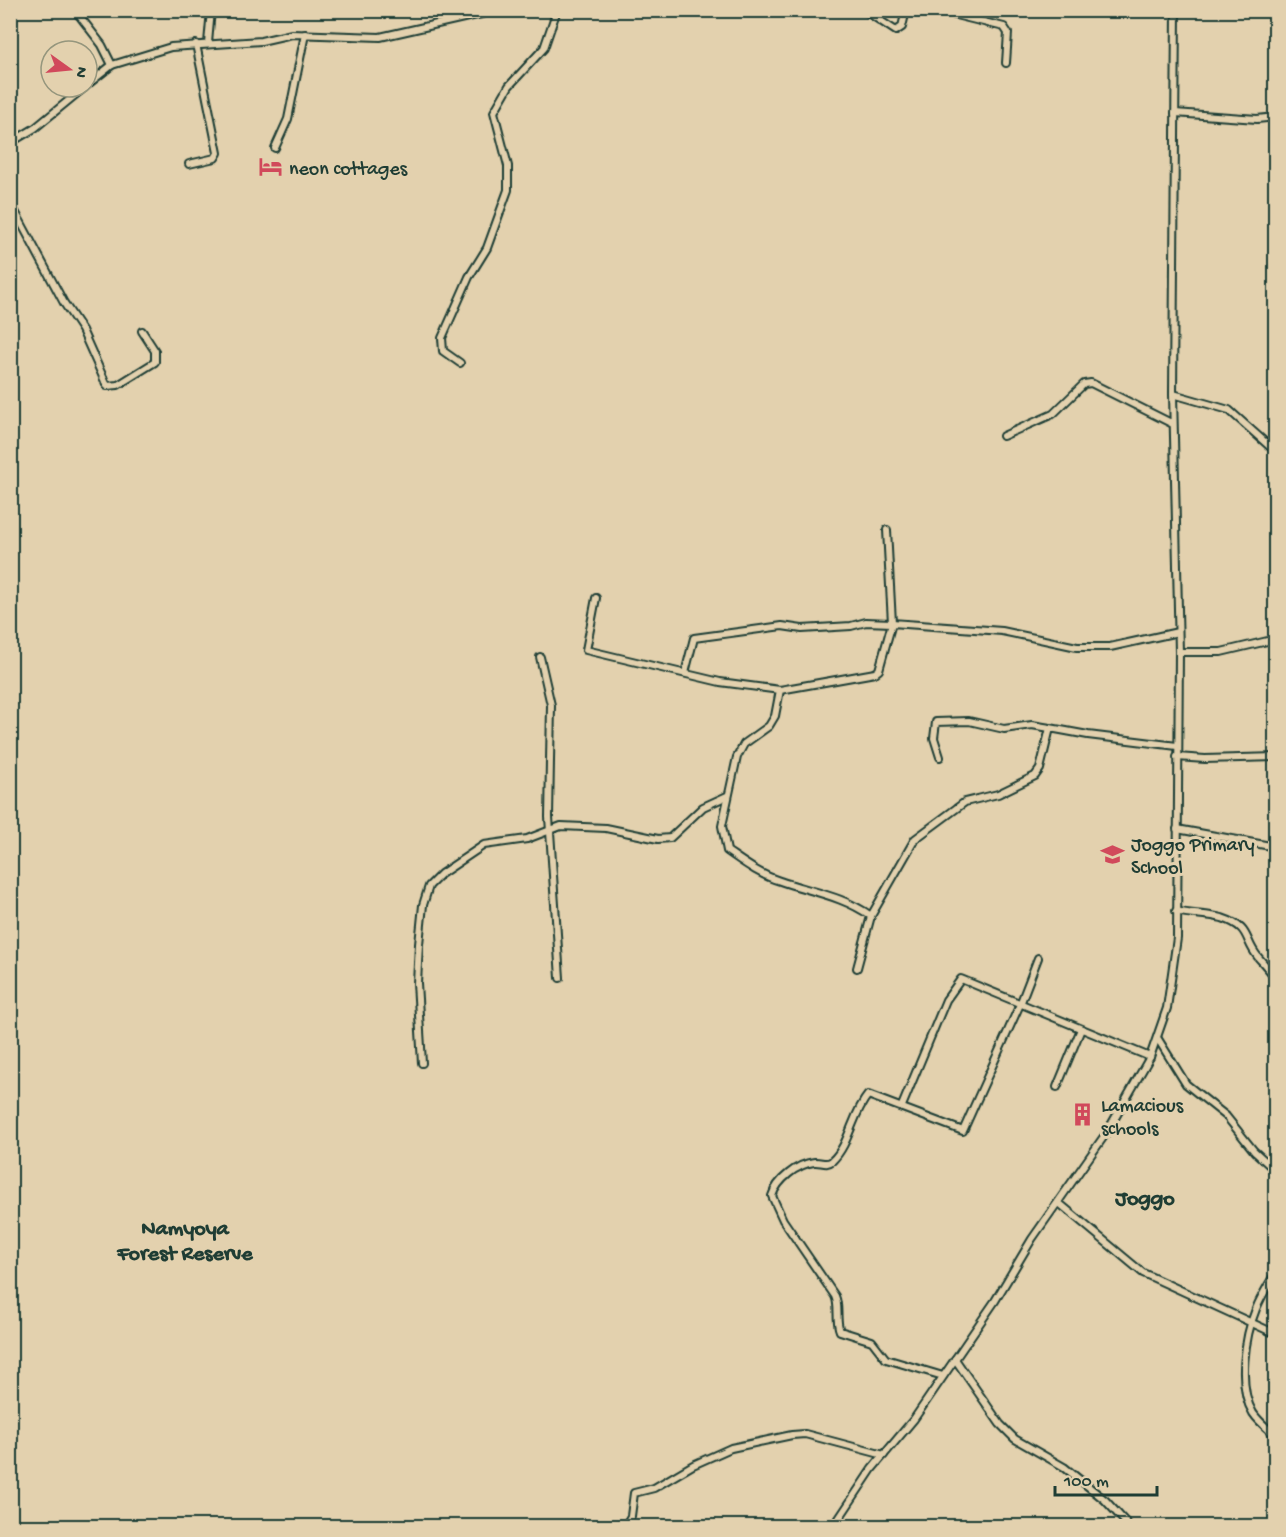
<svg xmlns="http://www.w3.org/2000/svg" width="1286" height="1537" font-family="'Gochi Hand',sans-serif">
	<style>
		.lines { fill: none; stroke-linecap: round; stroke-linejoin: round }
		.minor-casing { stroke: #1f3d34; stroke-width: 10 }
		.minor { stroke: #e3d1ae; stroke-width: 6 }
		.labels { text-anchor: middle; stroke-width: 6; stroke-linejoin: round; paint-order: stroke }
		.poi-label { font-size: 20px; fill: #1f3d34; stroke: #e3d1ae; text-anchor: start }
		.quarter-label { font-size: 22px; font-weight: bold; fill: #1f3d34; stroke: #e3d1ae }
	</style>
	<rect width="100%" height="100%" fill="#e3d1ae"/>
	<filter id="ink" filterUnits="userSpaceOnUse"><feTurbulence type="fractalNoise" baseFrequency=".0167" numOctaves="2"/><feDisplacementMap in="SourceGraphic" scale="12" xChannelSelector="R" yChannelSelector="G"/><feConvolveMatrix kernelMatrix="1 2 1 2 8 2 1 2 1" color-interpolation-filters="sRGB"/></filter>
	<g filter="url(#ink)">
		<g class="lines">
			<defs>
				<g id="minor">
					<path d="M75,10l27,35 10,20"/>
					<path d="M864,10l32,21 6,-4 4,-17"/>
					<path d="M935,10l69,17 4,6 -2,30"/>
					<path d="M208,43l3,-33"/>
					<path d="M87,85l25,-20 59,-18 90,-6 31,-7 88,3 119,-27"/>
					<path d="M1175,113l82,6 19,-2"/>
					<path d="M10,143l25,-15 50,-41"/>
					<path d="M275,148l13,-29 17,-85"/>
					<path d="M189,164l26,-6 3,-5 -22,-109"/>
					<path d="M10,202l54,101 18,27 25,56 11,-1 37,-23v-11l-13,-20"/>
					<path d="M460,363l-17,-12 -1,-13 27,-61 18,-29 21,-58v-24l-14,-54 15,-26 35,-38 13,-38"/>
					<path d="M1173,394l56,16 47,42"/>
					<path d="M1003,436l50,-22 31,-30 7,-1 82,41"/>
					<path d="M596,598l-10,52 134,32 60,8"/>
					<path d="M1179,652h42l55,-13"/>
					<path d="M540,657l11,48 -2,112 11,161"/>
					<path d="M685,673l9,-35 88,-12 20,3 49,-3 15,-4 26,1 -5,-93"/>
					<path d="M940,757l-6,-19 2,-16 33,-1 35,8 28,-4 18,3"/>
					<path d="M1177,757l28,2 71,-2"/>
					<path d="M1177,829l99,18"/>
					<path d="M1176,911c16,4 31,3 46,7 30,10 21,21 36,39 6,7 12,13 18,22"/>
					<path d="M871,916c-28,-20 -59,-24 -91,-35 -20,-6 -37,-19 -53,-30l-5,-25 15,-69 7,-13 25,-18 6,-10 5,-26 95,-17 4,-3 13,-47 110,8 75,16h33l68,-15"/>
					<path d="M857,968l14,-52 44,-77 50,-37 33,-8 37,-18 5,-7 10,-41 38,7 89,11"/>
					<path d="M1158,1039l28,45 40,32 28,35 22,20"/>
					<path d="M422,1063l-5,-80 2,-39 4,-39 6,-19 12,-12 43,-29 43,-6 34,-13 45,2 52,11 12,-1 33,-31 24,-11"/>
					<path d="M1057,1087l24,-58"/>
					<path d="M902,1106l44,-106 15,-21 189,78"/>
					<path d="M1059,1203l84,70 133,61"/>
					<path d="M1276,1272c-7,12 -15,24 -20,37 -11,27 -19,77 -3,104 5,8 15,16 23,23"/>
					<path d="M955,1359l45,65 15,15 49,28 41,33 24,26"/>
					<path d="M943,1376l-57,-17 -14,-18 -32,-10c-5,-12 0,-24 -5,-35l-52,-76 -11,-24c5,-16 25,-32 42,-34 7,-1 12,4 18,-1 18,-17 20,-47 36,-66l95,36 58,-129 17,-44"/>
					<path d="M625,1526l6,-10 3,-23 20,-5 39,-23 38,-17 61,-13 13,-1 79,21"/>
					<path d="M834,1526l38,-57 42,-50 81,-118 37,-62 75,-107 43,-75 17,-49 10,-70 2,-286 -6,-258 3,-384"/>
				</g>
			</defs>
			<use href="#minor" class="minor-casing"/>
			<use href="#minor" class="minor"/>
		</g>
	</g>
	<defs>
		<symbol id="hotel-bare" viewBox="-9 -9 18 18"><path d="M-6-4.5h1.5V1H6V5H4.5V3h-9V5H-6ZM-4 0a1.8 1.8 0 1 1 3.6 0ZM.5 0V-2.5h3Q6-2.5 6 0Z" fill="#d1495b" stroke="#e3d1ae" stroke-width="2.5" paint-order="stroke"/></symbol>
		<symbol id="school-bare" viewBox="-9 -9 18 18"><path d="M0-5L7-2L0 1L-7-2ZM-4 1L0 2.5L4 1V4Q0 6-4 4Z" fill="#d1495b" stroke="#e3d1ae" stroke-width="2.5" paint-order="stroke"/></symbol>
		<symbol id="building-bare" viewBox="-9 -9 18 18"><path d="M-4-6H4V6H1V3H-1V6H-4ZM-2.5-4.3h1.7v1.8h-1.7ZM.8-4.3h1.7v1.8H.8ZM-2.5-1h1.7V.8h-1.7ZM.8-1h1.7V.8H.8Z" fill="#d1495b" stroke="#e3d1ae" stroke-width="2.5" paint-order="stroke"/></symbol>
	</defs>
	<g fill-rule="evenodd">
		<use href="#hotel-bare" x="254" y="150" width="33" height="33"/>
		<use href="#school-bare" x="1096" y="838" width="33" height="33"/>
		<use href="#building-bare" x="1066" y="1098" width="33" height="33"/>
	</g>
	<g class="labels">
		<g class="poi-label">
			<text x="289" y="174">neon cottages</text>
			<text x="1131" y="850">Joggo Primary<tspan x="1131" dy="23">School</tspan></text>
			<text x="1101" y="1111">Lamacious<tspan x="1101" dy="23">schools</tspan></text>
		</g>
		<g class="quarter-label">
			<text x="1145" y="1204">Joggo</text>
			<text x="185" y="1234">Namyoya<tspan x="185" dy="25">Forest Reserve</tspan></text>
		</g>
	</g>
	<rect width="1286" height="1537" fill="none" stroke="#e3d1ae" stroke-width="36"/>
	<rect x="18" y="18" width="1250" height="1501" fill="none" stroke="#1f3d34" stroke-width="2" filter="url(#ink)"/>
	<g transform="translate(69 69) rotate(105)"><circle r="28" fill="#e3d1ae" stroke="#95967d" stroke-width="1.5"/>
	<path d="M0-4.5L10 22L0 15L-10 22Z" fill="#d1495b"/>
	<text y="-9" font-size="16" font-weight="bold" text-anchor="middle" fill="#1f3d34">N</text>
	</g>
	<path d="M1055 1486v9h102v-9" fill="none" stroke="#1f3d34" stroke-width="3"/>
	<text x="1064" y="1486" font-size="18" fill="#1f3d34" stroke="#e3d1ae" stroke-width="4.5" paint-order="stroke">100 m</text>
</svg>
